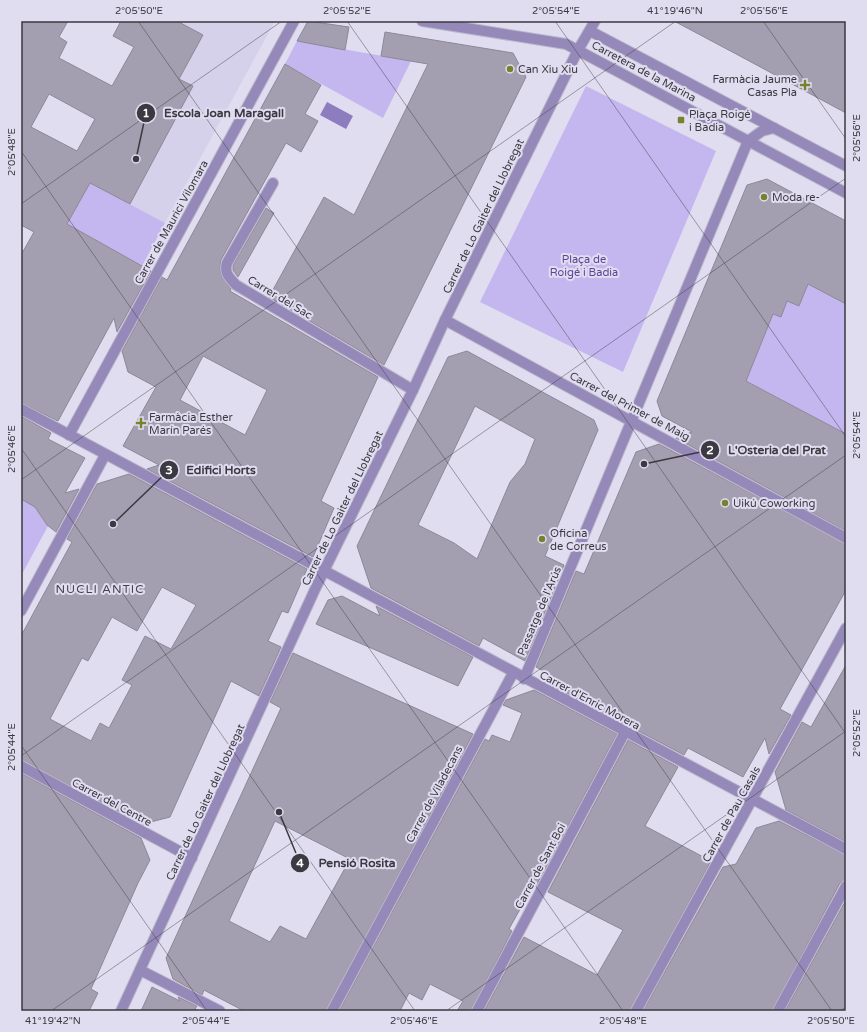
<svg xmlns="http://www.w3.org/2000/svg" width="867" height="1032" font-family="'Varela Round',sans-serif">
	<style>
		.built { fill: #d6d1ea }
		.green { fill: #c4b7ef }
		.water { fill: #8d7cbe }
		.building { fill: #a39fb0; stroke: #8c8899; fill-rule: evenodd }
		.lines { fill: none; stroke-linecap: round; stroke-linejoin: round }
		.minor-casing { stroke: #bcb9ca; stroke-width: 12 }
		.minor { stroke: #9589ba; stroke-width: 10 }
		.ticks { fill: none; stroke: #3b3941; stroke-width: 1; stroke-opacity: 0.45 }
		.poi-dot { fill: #78812d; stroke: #e1ddf0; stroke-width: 1.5 }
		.labels { text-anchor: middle; stroke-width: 4; stroke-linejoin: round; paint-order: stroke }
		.poi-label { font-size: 11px; fill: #3b3941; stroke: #e1ddf0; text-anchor: start }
		.street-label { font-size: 11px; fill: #3b3941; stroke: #e1ddf0 }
		.park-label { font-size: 11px; fill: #5e4496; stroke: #e1ddf0 }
		.neighbourhood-label { font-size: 12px; letter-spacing: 1px; fill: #454250; stroke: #e1ddf0 }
		.leader { fill: none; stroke: #3b3941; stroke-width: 1.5 }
		.callout-dot { fill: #3b3941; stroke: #e1ddf0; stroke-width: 1.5 }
		.mark-label { font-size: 12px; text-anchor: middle; font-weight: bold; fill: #fff }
		.callout-label { font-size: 12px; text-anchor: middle; font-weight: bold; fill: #3b3941; stroke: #e1ddf0; stroke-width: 4; stroke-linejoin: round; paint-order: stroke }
		.neatline { fill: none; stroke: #3b3941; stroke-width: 1.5 }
		.ticks-label { font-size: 10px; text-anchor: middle; fill: #3b3941 }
	</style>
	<rect width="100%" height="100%" fill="#e1ddf0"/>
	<path class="built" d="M147,21h128l-152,279 -98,-52z"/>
	<g class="green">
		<path d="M297,41l114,20 -28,57 -98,-54z"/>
		<path d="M586,86l130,65 -93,221 -143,-70z"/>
		<path d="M90,183l75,40 -23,43 -75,-42z"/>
		<path d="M787,273l59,31v130l-101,-54 4,-6 24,-60 8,3z"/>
		<path d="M21,461l24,51 -3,6 6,8 -27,50z"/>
	</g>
	<path class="water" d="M327,102l26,14 -7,13 -26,-14z"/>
	<g class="building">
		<path d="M21,21h47l-9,16 8,5 -8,16 53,28 22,-39 -21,-11 8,-15h56l26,14 -24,44 14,7 -63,118 -40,-21 -23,41 84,47 -34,61 -3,-14 -56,103 -37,-18v-148l13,-23 -13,-7zM49,94l46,25 -18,32 -46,-24z"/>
		<path d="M308,21l41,6 -4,23 -48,-9z"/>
		<path d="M674,21h172v92l-108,-58z"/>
		<path d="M385,32l128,21 13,24 -142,288 -115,-68 55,-100 30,18 74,-151 -47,-8z"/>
		<path d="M285,64l36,21 -16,29 13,7 -17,31 -15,-9 -65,117 -1,10 2,7 9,12 -1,2 148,86 -57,124 13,7 -21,49 -166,-88 12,-4 -36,-19 33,-59 -28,-15 -6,-21 40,-74 5,3zM203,356l64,34 -22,45 -65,-35z"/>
		<path d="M767,179l79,42v83l-38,-20 -9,22 -12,-5 -6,16 -8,-3 -27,67 100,53v97l-170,-93 16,-6 -30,-16 -5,-15 90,-216z"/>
		<path d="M266,208l8,5 -36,64 -5,-7v-5z"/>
		<path d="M467,351l127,69 4,10 -53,126 19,9 -39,96 -42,-23 -4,8 -108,-58 -14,-42 91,-189zM475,406l60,33 -10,25 -15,18 -33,77 -23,-16 -36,-18z"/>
		<path d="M21,416l30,17 -3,6 37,19 -20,35 14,-4 -23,43 -9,-7 -12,-18 -14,-8z"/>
		<path d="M659,444l187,100v46l-66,119 11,6 -22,39 -4,-16 -22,39 -55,-29 -4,7 -133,-70 11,-4 -26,-14 40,-96 8,3 52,-122z"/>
		<path d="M129,474l178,95 -19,44 -6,-2 -14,30 13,6 -22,49 -28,-15 -61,136 -27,7 -122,-64v-124l51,-94 -5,-3 30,-55zM162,587l34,18 -25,44 -26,-13 -23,44 10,5 -23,43 -9,-5 -9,18 -41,-22 32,-61 6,3 24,-44 25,14z"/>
		<path d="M342,596l38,20 -4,-10 97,51 -15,29 -142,-62 12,-24z"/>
		<path d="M293,653l180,81 -147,277h-82l-40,-21 -2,5 -29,-16 -7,-21 115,-250 -11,-6zM275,821l75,38 -44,80 -26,-13 -10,16 -41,-21z"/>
		<path d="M846,665v177l-60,-32 -11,-38 27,-50 9,5z"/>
		<path d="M534,690l83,44 -81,152 -2,-2 -25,45 3,2 -41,80h-14l6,-10 -33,-17 -8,16 -13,-7 -9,18h-61l146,-272 4,2 3,-6 18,7 12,-29 -19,-8 3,-5z"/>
		<path d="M628,740l50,27 -33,59 66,35 -81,150h-146l40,-74 73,38 26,-45 -75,-38z"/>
		<path d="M21,773l120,65 9,22 -12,23 -47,106 7,4 -9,18h-68z"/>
		<path d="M779,821l67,34v25l-6,3 -68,128h-129l80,-144 13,-3 20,-36z"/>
		<path d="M846,900v111h-61z"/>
		<path d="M152,987l28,14 -2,-4 19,9 -2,3 4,2h-58z"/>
	</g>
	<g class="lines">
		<defs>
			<g id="minor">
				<path d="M422,21l144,23 280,149"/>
				<path d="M590,31l256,135"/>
				<path d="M273,183l-46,80c-3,10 2,14 9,22l177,105"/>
				<path d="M445,320l401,218"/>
				<path d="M21,409l825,440"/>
				<path d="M69,435l225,-414"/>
				<path d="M21,611l84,-156"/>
				<path d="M524,679l224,-538 14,-10 12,-3"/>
				<path d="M21,766l171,92"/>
				<path d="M140,970l80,41"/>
				<path d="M121,1011l196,-426 96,-195 32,-70 133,-270 17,-29"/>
				<path d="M332,1011l181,-338"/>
				<path d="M477,1011l148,-279"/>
				<path d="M636,1011l210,-383"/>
				<path d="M778,1011l68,-125"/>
			</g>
		</defs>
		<use href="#minor" class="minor-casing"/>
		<use href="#minor" class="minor"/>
	</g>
	<path class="ticks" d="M138,21l694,990M347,21l499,713M555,21l291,416M763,21l83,118M21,151l602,860M21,204l261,-183M21,448l394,563M21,480l655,-459M21,745l186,266M21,756l825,-578M51,1011l795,-556M446,1011l400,-280M840,1011l6,-4"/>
	<g class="poi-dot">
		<circle cx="510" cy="69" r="4"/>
		<path d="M803 79h4v4h4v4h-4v4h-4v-4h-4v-4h4z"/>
		<rect x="677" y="116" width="8" height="8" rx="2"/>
		<circle cx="764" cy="197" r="4"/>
		<path d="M139 417h4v4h4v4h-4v4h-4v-4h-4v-4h4z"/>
		<circle cx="725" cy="503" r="4"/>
		<circle cx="542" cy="539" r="4"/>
	</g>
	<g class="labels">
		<g class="poi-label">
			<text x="518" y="73">Can Xiu Xiu</text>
			<text x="797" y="83" text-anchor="end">Farmàcia Jaume<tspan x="797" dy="13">Casas Pla</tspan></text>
			<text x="689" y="118">Plaça Roigé<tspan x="689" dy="13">i Badia</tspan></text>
			<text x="772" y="201">Moda re-</text>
			<text x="149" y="421">Farmàcia Esther<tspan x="149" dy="13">Marín Parés</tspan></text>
			<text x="733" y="507">Uikú Coworking</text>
			<text x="550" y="537">Oficina<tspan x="550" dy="13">de Correus</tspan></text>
		</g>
		<g class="street-label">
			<text transform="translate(644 71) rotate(28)" y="4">Carretera de la Marina</text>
			<text transform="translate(483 216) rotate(-64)" y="4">Carrer de Lo Gaiter del Llobregat</text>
			<text transform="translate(171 222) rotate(-61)" y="4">Carrer de Maurici Vilomara</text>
			<text transform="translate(280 297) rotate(31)" y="4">Carrer del Sac</text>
			<text transform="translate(630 406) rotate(28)" y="4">Carrer del Primer de Maig</text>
			<text transform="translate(342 508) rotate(-64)" y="4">Carrer de Lo Gaiter del Llobregat</text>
			<text transform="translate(539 611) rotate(-67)" y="4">Passatge de l'Arús</text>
			<text transform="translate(590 700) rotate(28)" y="4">Carrer d'Enric Morera</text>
			<text transform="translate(434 794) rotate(-62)" y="4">Carrer de Viladecans</text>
			<text transform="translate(112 802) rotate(28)" y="4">Carrer del Centre</text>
			<text transform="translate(205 802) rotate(-65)" y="4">Carrer de Lo Gaiter del Llobregat</text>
			<text transform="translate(731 814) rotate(-61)" y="4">Carrer de Pau Casals</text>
			<text transform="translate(540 866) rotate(-62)" y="4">Carrer de Sant Boi</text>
		</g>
		<g class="park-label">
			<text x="584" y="263">Plaça de<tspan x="584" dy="13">Roigé i Badia</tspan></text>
		</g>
		<g class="neighbourhood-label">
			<text x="100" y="593">NUCLI ANTIC</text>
		</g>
	</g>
	<path class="leader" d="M136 159L146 113M644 464L710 450M113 524L169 470M279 812L300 863"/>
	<g class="callout-dot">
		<circle cx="136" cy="159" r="4"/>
		<circle cx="644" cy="464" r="4"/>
		<circle cx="113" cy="524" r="4"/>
		<circle cx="279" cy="812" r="4"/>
		<circle cx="146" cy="113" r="10"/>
		<circle cx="710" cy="450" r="10"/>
		<circle cx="169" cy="470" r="10"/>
		<circle cx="300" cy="863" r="10"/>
	</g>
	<g class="mark-label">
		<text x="146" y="117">1</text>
		<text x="710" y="454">2</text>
		<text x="169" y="474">3</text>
		<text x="300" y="867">4</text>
	</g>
	<g class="callout-label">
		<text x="224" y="117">Escola Joan Maragall</text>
		<text x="777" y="454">L'Osteria del Prat</text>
		<text x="221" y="474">Edifici Horts</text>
		<text x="357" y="867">Pensió Rosita</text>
	</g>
	<rect width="867" height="1032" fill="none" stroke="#e1ddf0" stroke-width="44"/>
	<rect x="22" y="22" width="823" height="988" class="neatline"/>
	<g class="ticks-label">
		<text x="139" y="14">2°05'50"E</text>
		<text x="347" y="14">2°05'52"E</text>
		<text x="556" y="14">2°05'54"E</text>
		<text x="675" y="14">41°19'46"N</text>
		<text x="764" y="14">2°05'56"E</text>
		<text transform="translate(856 138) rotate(-90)" y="4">2°05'56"E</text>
		<text transform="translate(11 152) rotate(-90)" y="4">2°05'48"E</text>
		<text transform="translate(856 435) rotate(-90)" y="4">2°05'54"E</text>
		<text transform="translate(11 449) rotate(-90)" y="4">2°05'46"E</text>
		<text transform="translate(856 733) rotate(-90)" y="4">2°05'52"E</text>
		<text transform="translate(11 747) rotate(-90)" y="4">2°05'44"E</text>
		<text x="53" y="1024">41°19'42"N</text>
		<text x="206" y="1024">2°05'44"E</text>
		<text x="414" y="1024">2°05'46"E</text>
		<text x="623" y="1024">2°05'48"E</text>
		<text x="831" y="1024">2°05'50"E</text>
	</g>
</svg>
